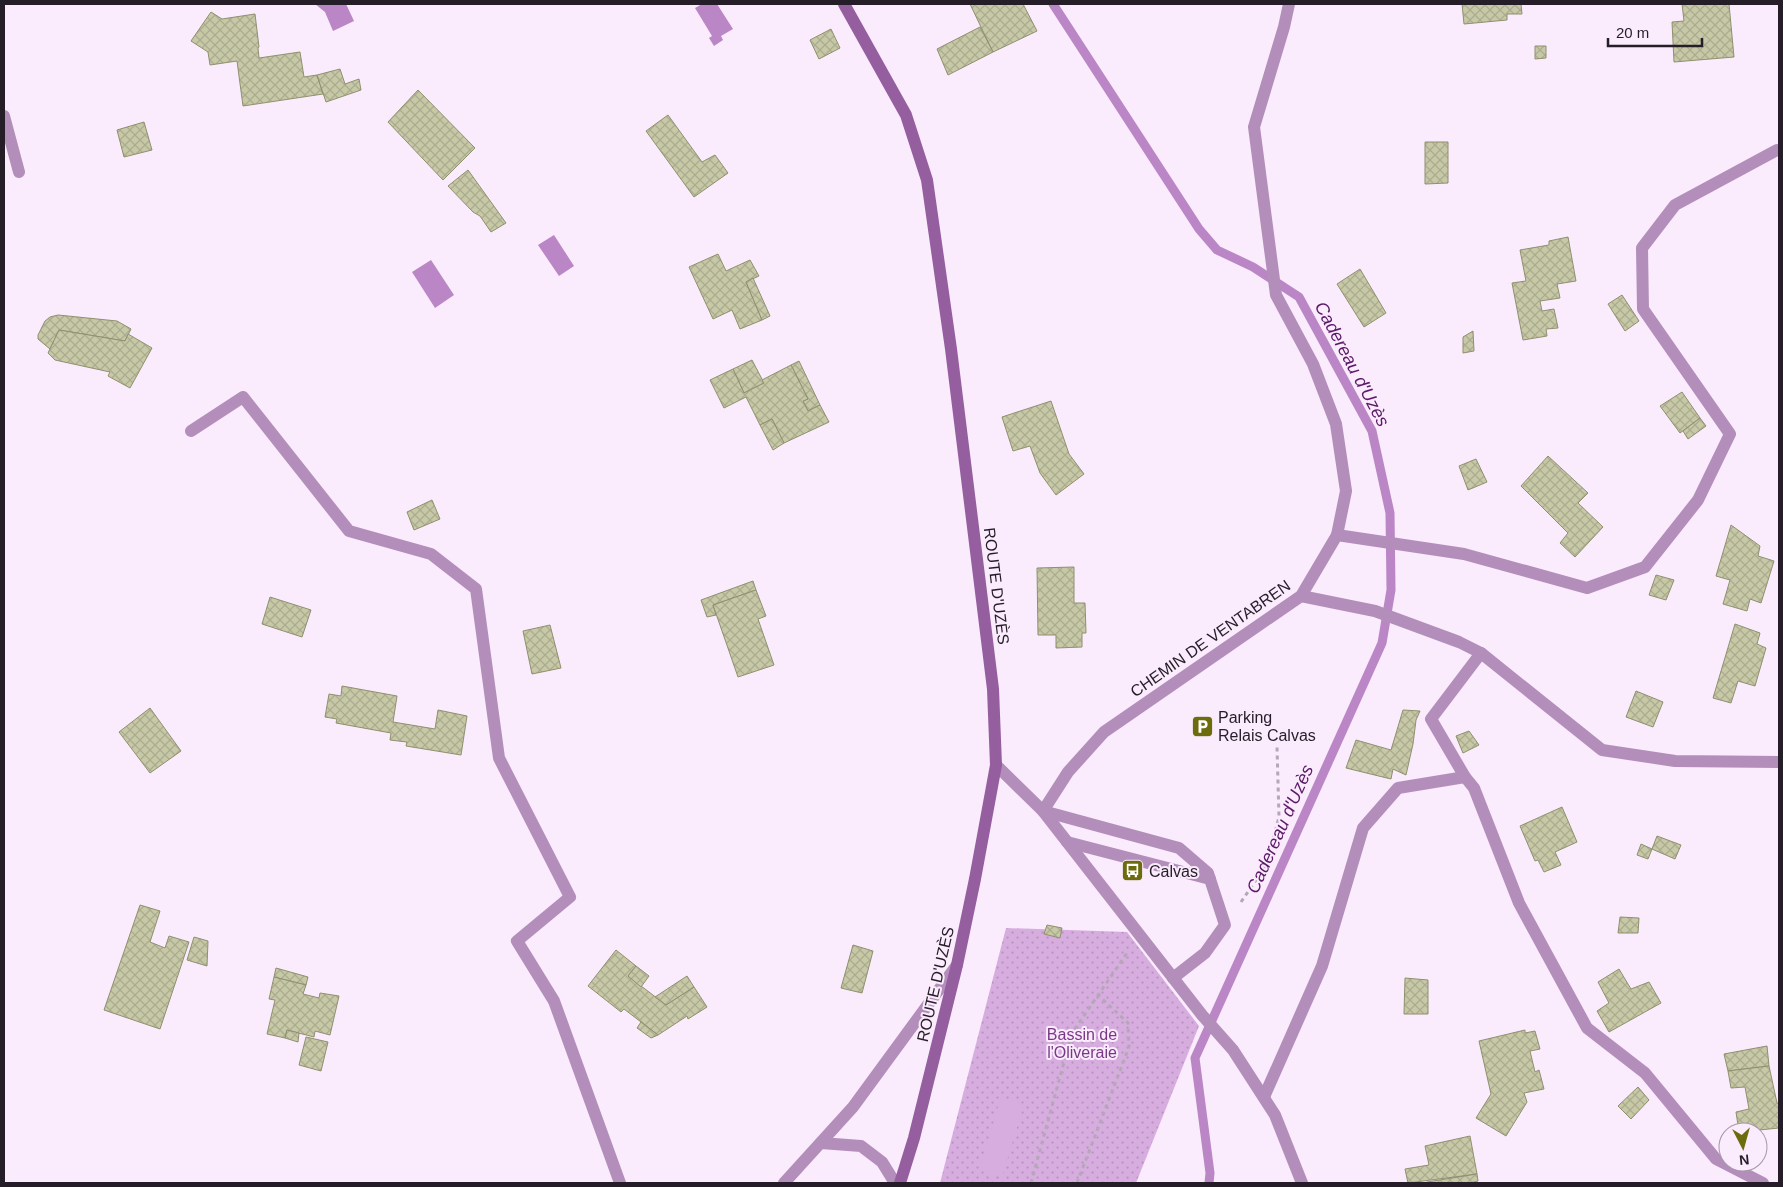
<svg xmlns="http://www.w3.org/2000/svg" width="1783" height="1187" font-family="Arial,sans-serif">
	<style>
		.park { fill: url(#park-dots) }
		.pitch { fill: #d6adde }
		.water { fill: #bb86c6 }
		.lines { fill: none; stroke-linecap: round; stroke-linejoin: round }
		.stream { stroke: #bb86c6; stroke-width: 9 }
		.building { fill: url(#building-cross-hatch); stroke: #8f906f }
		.path { stroke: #b4a8b7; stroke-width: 3; stroke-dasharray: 4 4; stroke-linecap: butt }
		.service { stroke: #b38ebb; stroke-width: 12 }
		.minor { stroke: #b38ebb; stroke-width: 12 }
		.secondary { stroke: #945e9f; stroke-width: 12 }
		.labels { text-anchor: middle; stroke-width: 4; stroke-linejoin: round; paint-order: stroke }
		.street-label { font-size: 16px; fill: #251d27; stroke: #faebfd }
		.poi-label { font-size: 16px; fill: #251d27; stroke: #faebfd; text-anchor: start }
		.park-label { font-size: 16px; fill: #793886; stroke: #faebfd }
		.water-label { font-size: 18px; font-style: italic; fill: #5b1968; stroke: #faebfd }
	</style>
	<defs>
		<pattern id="park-dots" width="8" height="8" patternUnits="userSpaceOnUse" patternTransform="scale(1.25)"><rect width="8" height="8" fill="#d6adde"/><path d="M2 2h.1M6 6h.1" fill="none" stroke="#b894be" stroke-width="1.8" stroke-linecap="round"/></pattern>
		<pattern id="building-cross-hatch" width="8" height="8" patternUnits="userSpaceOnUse" patternTransform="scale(1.25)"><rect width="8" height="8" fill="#c7c9a6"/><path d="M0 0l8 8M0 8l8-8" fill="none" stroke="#abac8f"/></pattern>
	</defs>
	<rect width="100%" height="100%" fill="#faebfd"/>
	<path class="park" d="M1006,928l121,4 72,94 -63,157h-196z"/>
	<path class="pitch" d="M1001,1097l23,7 -22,73 -23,-7z"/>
	<g class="water">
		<path d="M315,4h31l8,17 -21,10 -8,-19z"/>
		<path d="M702,4h15l16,25 -12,7 2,4 -9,6 -5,-8 3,-2 -17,-28z"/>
		<path d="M554,235l20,31 -15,10 -21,-31z"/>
		<path d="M431,260l23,35 -19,13 -23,-36z"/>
	</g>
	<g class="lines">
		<path class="stream" d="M1053,4l146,225 18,21 36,17 46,30 73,134 18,82 1,77 -9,53 -187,415 15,115 -1,10"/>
	</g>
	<g class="building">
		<path d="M970,4h53l14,27 -44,21z"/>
		<path d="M1462,4h59l1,10h-15v6l-43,4z"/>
		<path d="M1682,4h47l5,53 -60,5 -2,-40 12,-1z"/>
		<path d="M211,12l11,7 33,-5 4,33 -1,1 1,10 41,-6 4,25 13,-2 6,19 -80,12 -6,-45 -27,4 -2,-13 -17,-11z"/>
		<path d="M980,27l13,25 -45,23 -11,-26z"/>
		<path d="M831,29l9,19 -21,11 -9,-19z"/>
		<path d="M1535,46h11v12l-11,1z"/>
		<path d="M340,69l5,15 14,-5 2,11 -35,12 -9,-27z"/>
		<path d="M418,90l57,58 -32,32 -55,-58z"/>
		<path d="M668,115l34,47 13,-7 13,18 -34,24 -48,-66z"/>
		<path d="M144,122l8,28 -28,7 -7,-27z"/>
		<path d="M1425,142h23v41l-23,1z"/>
		<path d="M468,170l38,53 -15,9 -11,-16 -7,-4 -25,-26z"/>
		<path d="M1568,237l8,44 -19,3 3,14 -20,3 2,10 12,-2 4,19 -12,1 1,7 -24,4 -11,-57 14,-2 -6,-31 29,-5v-4z"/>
		<path d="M718,254l8,17 24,-11 9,16 -13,6 16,38 -22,9 -8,-19 -19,9 -24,-52z"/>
		<path d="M1360,269l26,44 -22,14 -27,-43z"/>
		<path d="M753,278l17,38 -8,4 -16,-38z"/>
		<path d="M1622,295l17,26 -14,10 -17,-27z"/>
		<path d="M58,315l59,6 14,8 -6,12 -66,-11 -9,19 -12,-10v-4l7,-14 5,-4z"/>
		<path d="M59,330l66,11 3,-7 24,14 -22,40 -22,-12 2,-4 -55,-12 -7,-7z"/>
		<path d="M1473,331l1,20 -11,2v-16z"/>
		<path d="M752,360l12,23 -20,10 -11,-24z"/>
		<path d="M799,361l21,44 -12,6 -5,-10 5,-2 -17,-34z"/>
		<path d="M791,365l17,34 -5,2 5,10 12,-6 9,17 -45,21 -12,-24 -12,6 -14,-28 -22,11 -14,-28 23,-11 11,24 20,-10 -2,-3z"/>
		<path d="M1682,392l18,26 -20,15 -20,-27z"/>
		<path d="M1051,401l18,53 15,20 -28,21 -16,-22 -10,-27 -17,5 -11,-34z"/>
		<path d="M1700,418l6,8 -18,13 -5,-8z"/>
		<path d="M772,419l12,24 -11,7 -13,-25z"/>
		<path d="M1548,456l40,37 -10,10 25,24 -28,30 -15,-14 8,-10 -47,-47z"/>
		<path d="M1476,459l11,23 -19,8 -9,-24z"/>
		<path d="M432,500l8,19 -26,11 -7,-18z"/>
		<path d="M1731,525l29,21 -2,10 16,5 -13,42 -11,-4 -3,12 -24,-7 7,-24 -14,-4z"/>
		<path d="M1074,567v36h11l1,30h-4v14l-26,1v-13h-18l-1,-67z"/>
		<path d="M1656,575l18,5 -8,20 -17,-5z"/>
		<path d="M753,581l3,9 -43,15 3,10 -9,2 -6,-17z"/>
		<path d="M756,590l10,26 -8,3 16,46 -36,12 -25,-72z"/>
		<path d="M270,597l41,13 -9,27 -40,-13z"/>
		<path d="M1735,624l25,9 -3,11 9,4 -11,38 -17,-5 -7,22 -18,-5z"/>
		<path d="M550,625l11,43 -29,6 -9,-43z"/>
		<path d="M342,686l55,10 -4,26 42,7 3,-19 29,6 -6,39 -55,-9 1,-4 -17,-2 1,-7 -55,-10 1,-4 -12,-2 4,-23 12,2z"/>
		<path d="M1636,691l27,11 -10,25 -27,-10z"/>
		<path d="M150,708l31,43 -31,22 -31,-41z"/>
		<path d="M1403,710l17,1 -4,9 -3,24 -7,31 -13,-6 -2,10 -45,-11 10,-28 35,10z"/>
		<path d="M1469,731l10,14 -16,8 -7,-17z"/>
		<path d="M1562,807l15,35 -22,10 6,13 -17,7 -6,-12 -3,1 -15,-35z"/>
		<path d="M1657,836l24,9 -6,14 -23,-10z"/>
		<path d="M1641,844l11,5 -4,10 -11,-4z"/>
		<path d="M140,905l20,6 -10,31 15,6 4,-12 20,6 -29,87 -56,-19z"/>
		<path d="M1620,917l19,1 -1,15h-20z"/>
		<path d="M1047,925l15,3 -2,10 -16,-4z"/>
		<path d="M194,937l14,4 -1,25 -20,-6z"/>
		<path d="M853,945l20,6 -11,42 -21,-5z"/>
		<path d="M616,950l20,16 -8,10 38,29 28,-18 13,20 -19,12 -1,-3 -29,19 -34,-26 -3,3 -33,-26z"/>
		<path d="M636,966l13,10 -8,11 -13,-11z"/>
		<path d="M276,968l32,9 -2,8 -32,-8z"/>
		<path d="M1619,969l12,20 18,-7 12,21 -52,29 -12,-21 12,-8 -11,-21z"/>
		<path d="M687,976l7,11 -28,18 -11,-8z"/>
		<path d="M274,977l32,8 -3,9 16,4 1,-5 19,3 -9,39 -15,-4 -1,6 -27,-7 -2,8 -18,-4 8,-34 -6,-1z"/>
		<path d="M1405,978l23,2v34h-24z"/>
		<path d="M641,1022l17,13 -7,3 -14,-10z"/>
		<path d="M287,1030l12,3 -1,9 -13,-4z"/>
		<path d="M1525,1030v3l10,-2 5,18 -10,2 5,21 4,-2 5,19 -20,4 3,9 -21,34 -30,-18 15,-24 -12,-53z"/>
		<path d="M306,1037l22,5 -7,29 -22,-6z"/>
		<path d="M1767,1046l2,20 -41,5 -4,-17z"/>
		<path d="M1769,1066l8,37h2v25l-40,4 -3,-20 13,-3 -4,-22 -14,1 -3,-17z"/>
		<path d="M1638,1087l11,13 -18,19 -13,-13z"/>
		<path d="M1470,1136l7,38 -69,9 -3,-14 24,-4 -4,-19z"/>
		<path d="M1477,1174l1,7 -8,2h-46l3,-1z"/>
	</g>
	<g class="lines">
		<g class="path">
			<path d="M1241,902l26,-38 12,-47 -2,-70"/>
			<path d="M1031,1183l41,-150 55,-80"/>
			<path d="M1077,1183l52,-136 -1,-24 -29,-27"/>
		</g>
		<g class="service">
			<path d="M1043,811l136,37 29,25 17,52 -20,28 -32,25"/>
			<path d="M1067,842l143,37"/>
		</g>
		<g class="minor">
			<path d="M4,116l15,56"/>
			<path d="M191,431l52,-34 106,134 82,23 45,35 23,169 71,139 -53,44 37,60 66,182"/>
			<path d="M1337,535l127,19 123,34 58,-21 53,-67 32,-66 -87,-125 -1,-61 33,-43 102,-55"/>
			<path d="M1301,596l74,15 84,31 22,11 121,97 73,11 104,1"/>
			<path d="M1481,653l-50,66 34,58 9,11 45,115 68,125 58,45 71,86 47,24"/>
			<path d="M996,765l47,46 159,204 31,35 42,65 27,68"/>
			<path d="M1043,811l25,-39 36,-40 197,-136 36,-61 9,-44 -10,-67 -23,-60 -37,-69 -22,-168 30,-100 5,-23"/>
			<path d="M1264,1097l58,-131 41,-138 35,-40 67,-11"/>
			<path d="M821,1143l40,3 21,16 13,21"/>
			<path d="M784,1183l69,-76 104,-142"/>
		</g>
		<path class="secondary" d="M844,4l62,111 21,65 24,169 42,340 3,76 -21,114 -18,86 -43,173 -14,45"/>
	</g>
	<defs>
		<symbol id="parking-square" viewBox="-11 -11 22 22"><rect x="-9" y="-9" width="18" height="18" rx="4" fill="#6c6c0c" stroke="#faebfd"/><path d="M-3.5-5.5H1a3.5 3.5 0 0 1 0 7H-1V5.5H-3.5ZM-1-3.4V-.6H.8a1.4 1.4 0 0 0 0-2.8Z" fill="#fff"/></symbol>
		<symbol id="bus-square" viewBox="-11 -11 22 22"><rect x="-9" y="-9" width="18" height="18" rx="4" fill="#6c6c0c" stroke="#faebfd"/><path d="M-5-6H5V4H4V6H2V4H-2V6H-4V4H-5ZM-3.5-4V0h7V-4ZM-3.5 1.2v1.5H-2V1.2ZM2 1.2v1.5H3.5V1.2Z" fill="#fff"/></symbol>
	</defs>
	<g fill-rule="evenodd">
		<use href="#parking-square" x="1190" y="714" width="25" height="25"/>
		<use href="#bus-square" x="1120" y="858" width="25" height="25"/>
	</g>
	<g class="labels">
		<g class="street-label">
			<text transform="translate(997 586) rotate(83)" y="6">ROUTE D'UZÈS</text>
			<text transform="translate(1210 638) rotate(-35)" y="6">CHEMIN DE VENTABREN</text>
			<text transform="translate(935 984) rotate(-77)" y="6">ROUTE D'UZÈS</text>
		</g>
		<g class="poi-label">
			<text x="1218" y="723">Parking<tspan x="1218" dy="18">Relais Calvas</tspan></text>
			<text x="1149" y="877">Calvas</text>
		</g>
		<g class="park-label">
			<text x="1082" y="1040">Bassin de<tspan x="1082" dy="18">l'Oliveraie</tspan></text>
		</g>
		<g class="water-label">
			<text transform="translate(1352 364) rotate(62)" y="6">Cadereau d'Uzès</text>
			<text transform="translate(1280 829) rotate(-66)" y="6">Cadereau d'Uzès</text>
		</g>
	</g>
	<rect width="1783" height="1187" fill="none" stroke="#251d27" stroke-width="10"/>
	<g transform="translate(1743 1147) rotate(174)"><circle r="24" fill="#faebfd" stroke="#a599a7"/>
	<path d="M0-4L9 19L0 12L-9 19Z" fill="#6c6c0c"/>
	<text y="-8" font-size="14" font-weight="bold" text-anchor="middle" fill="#251d27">N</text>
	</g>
	<path d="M1608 38v8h94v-8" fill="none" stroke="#251d27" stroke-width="2.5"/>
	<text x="1616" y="38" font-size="15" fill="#251d27" stroke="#faebfd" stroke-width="4" paint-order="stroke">20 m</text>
</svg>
